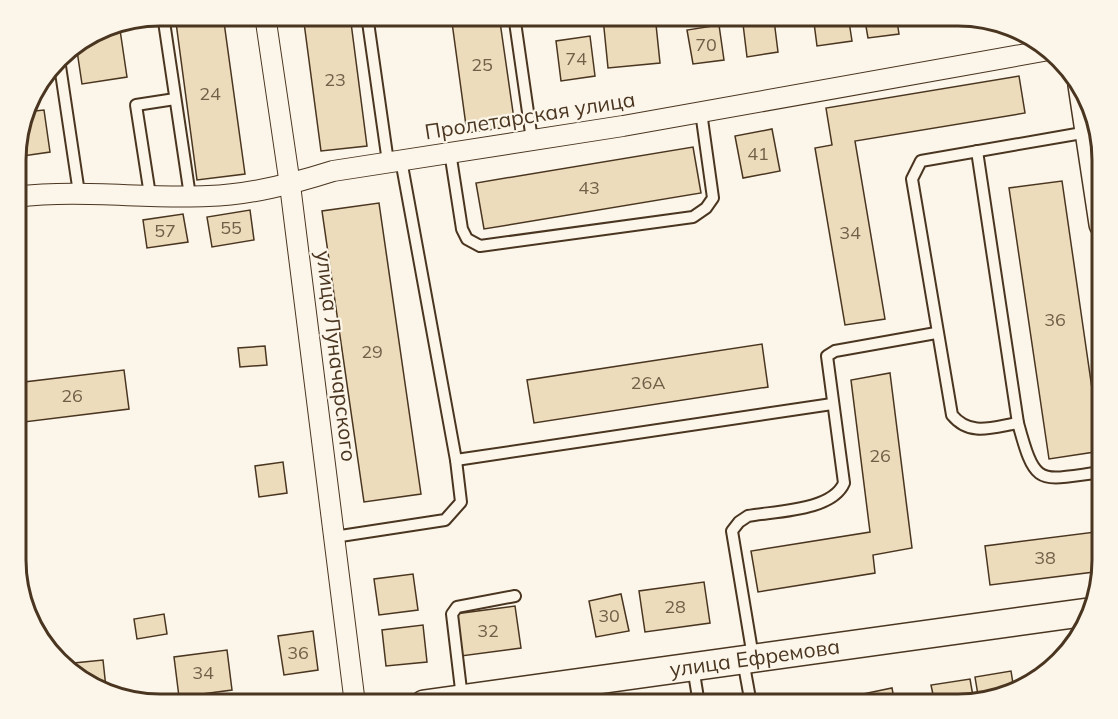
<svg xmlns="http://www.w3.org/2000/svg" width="1118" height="719" font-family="Mulish,sans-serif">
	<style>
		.building { fill: #ecdcbc; stroke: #4a3520; stroke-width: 1.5 }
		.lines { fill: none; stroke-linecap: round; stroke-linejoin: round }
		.lane-casing { stroke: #4a3520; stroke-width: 14 }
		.street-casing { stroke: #4a3520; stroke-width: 22 }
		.secondary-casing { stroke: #4a3520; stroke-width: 30 }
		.lane { stroke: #fbf6e9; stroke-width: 10 }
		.street { stroke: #fbf6e9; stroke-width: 20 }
		.secondary { stroke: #fbf6e9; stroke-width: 27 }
		.labels { text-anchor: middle; stroke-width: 4.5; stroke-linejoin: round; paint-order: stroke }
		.number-label { font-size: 18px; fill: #725f47 }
		.street-label { font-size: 21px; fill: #4a3520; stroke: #fbf6e9 }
		.rim { fill: none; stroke: #4a3520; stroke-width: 3 }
	</style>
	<rect width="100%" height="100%" fill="#fbf6e9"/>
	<g class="building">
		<path d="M175,15h48l22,159 -48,6z"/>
		<path d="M303,15h47l17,131 -46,5z"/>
		<path d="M451,15h48l16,111 -48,7z"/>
		<path d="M633,15h22l5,48 -52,5 -5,-50z"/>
		<path d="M813,15h35l4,26 -35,5z"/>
		<path d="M864,15h32l3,19 -31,4z"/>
		<path d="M936,15h23l13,5 -34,6z"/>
		<path d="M774,20l4,32 -31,5 -4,-33z"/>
		<path d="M119,23l8,54 -45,7 -6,-40 28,-18z"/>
		<path d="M719,25l5,35 -31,4 -6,-34z"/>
		<path d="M590,36l5,40 -34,5 -5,-40z"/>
		<path d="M1019,76l6,37 -170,28 30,178 -40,6 -30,-177 17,-3 -6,-37z"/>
		<path d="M44,110l6,42 -34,5v-16l9,-29z"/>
		<path d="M772,129l8,42 -37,7 -8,-42z"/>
		<path d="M693,147l8,46 -217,36 -8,-46z"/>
		<path d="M1062,181l39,270 -52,8 -40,-271z"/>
		<path d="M379,203l42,291 -57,8 -42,-291z"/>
		<path d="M250,210l4,30 -42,7 -5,-30z"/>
		<path d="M183,214l5,28 -41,6 -4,-28z"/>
		<path d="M762,344l6,43 -234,36 -7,-43z"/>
		<path d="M265,346l2,19 -27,2 -2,-19z"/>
		<path d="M124,370l5,39 -113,14v-40z"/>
		<path d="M890,373l22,175 -39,7 2,18 -117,19 -7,-41 119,-19 -19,-152z"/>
		<path d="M283,462l4,31 -28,4 -4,-31z"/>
		<path d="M1103,531l-1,40 -112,14 -5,-39z"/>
		<path d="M413,574l5,36 -39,5 -5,-36z"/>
		<path d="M704,582l6,41 -65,9 -6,-41z"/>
		<path d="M621,594l8,37 -33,6 -7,-36z"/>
		<path d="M515,606l6,42 -60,8 -6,-42z"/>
		<path d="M164,614l3,20 -30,5 -3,-20z"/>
		<path d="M423,625l4,37 -41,4 -4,-36z"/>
		<path d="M313,631l5,39 -34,5 -6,-39z"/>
		<path d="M227,650l5,40 -53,7 -5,-40z"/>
		<path d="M103,660l3,28 -27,-8 -4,-4 -1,-13z"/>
		<path d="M1011,671l3,19 -35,11 -4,-24z"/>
		<path d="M970,679l4,23 -39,2 -4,-19z"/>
		<path d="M892,688l3,16h-40l-2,-8z"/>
		<path d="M842,699l1,5h-26z"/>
	</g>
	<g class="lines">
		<defs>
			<g id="lane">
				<path d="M163,15l27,181"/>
				<path d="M367,15l21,147"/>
				<path d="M514,15l18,125"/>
				<path d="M60,66l19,127"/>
				<path d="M51,68l9,-2 -1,-9"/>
				<path d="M977,151l41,272c18,66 20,57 85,49"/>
				<path d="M450,152l12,77 5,10 13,7 213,-29 13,-9 7,-10 -12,-86"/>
				<path d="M150,195l-14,-90 39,-6"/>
				<path d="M1018,423c-25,4 -48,14 -66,-8l-40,-236 9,-18 167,-29"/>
				<path d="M456,460l376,-56"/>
				<path d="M334,537l111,-17 16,-18 -5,-42 -55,-300"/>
				<path d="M753,657l-21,-126 7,-9 9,-6c28,-5 84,-5 96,-33l-17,-127 8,-5 101,-18"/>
				<path d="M743,660l8,44"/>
				<path d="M693,667l6,37"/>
				<path d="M462,698l-10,-84 5,-7 58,-11"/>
			</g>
			<g id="street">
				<path d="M265,15l25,170 65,519"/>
				<path d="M16,197c65,-8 127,2 192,-1 42,-1 84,-12 125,-25l290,-45 426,-76"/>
			</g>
			<g id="secondary">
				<path d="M1082,85l21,139"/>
				<path id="s1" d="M424,704l664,-92"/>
			</g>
		</defs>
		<use href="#lane" class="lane-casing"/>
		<use href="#street" class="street-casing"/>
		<use href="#secondary" class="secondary-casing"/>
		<use href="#lane" class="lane"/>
		<use href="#street" class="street"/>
		<use href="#secondary" class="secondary"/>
	</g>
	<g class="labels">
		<g class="number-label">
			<text x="706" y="51">70</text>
			<text x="576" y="65">74</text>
			<text x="482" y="71">25</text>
			<text x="335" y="86">23</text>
			<text x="210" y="100">24</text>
			<text x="758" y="160">41</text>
			<text x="589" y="194">43</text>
			<text x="231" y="234">55</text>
			<text x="165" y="237">57</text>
			<text x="850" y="239">34</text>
			<text x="1055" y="326">36</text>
			<text x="372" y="358">29</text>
			<text x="648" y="389">26А</text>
			<text x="72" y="402">26</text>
			<text x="880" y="462">26</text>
			<text x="1045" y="564">38</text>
			<text x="675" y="613">28</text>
			<text x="609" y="622">30</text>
			<text x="488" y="637">32</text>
			<text x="298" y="659">36</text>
			<text x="203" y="679">34</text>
		</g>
		<g class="street-label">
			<text transform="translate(530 116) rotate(-9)" y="7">Пролетарская улица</text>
			<text transform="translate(336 356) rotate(83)" y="7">улица Луначарского</text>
			<text dy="7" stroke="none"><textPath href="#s1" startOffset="334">улица Ефремова</textPath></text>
		</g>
	</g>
	<path d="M0 0H1118V719H0ZM160 26H958A134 134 0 0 1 1092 160V560A134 134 0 0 1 958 694H160A134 134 0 0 1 26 560V160A134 134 0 0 1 160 26Z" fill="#fbf6e9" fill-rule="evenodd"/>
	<path class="rim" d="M160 26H958A134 134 0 0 1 1092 160V560A134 134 0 0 1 958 694H160A134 134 0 0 1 26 560V160A134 134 0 0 1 160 26Z"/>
</svg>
